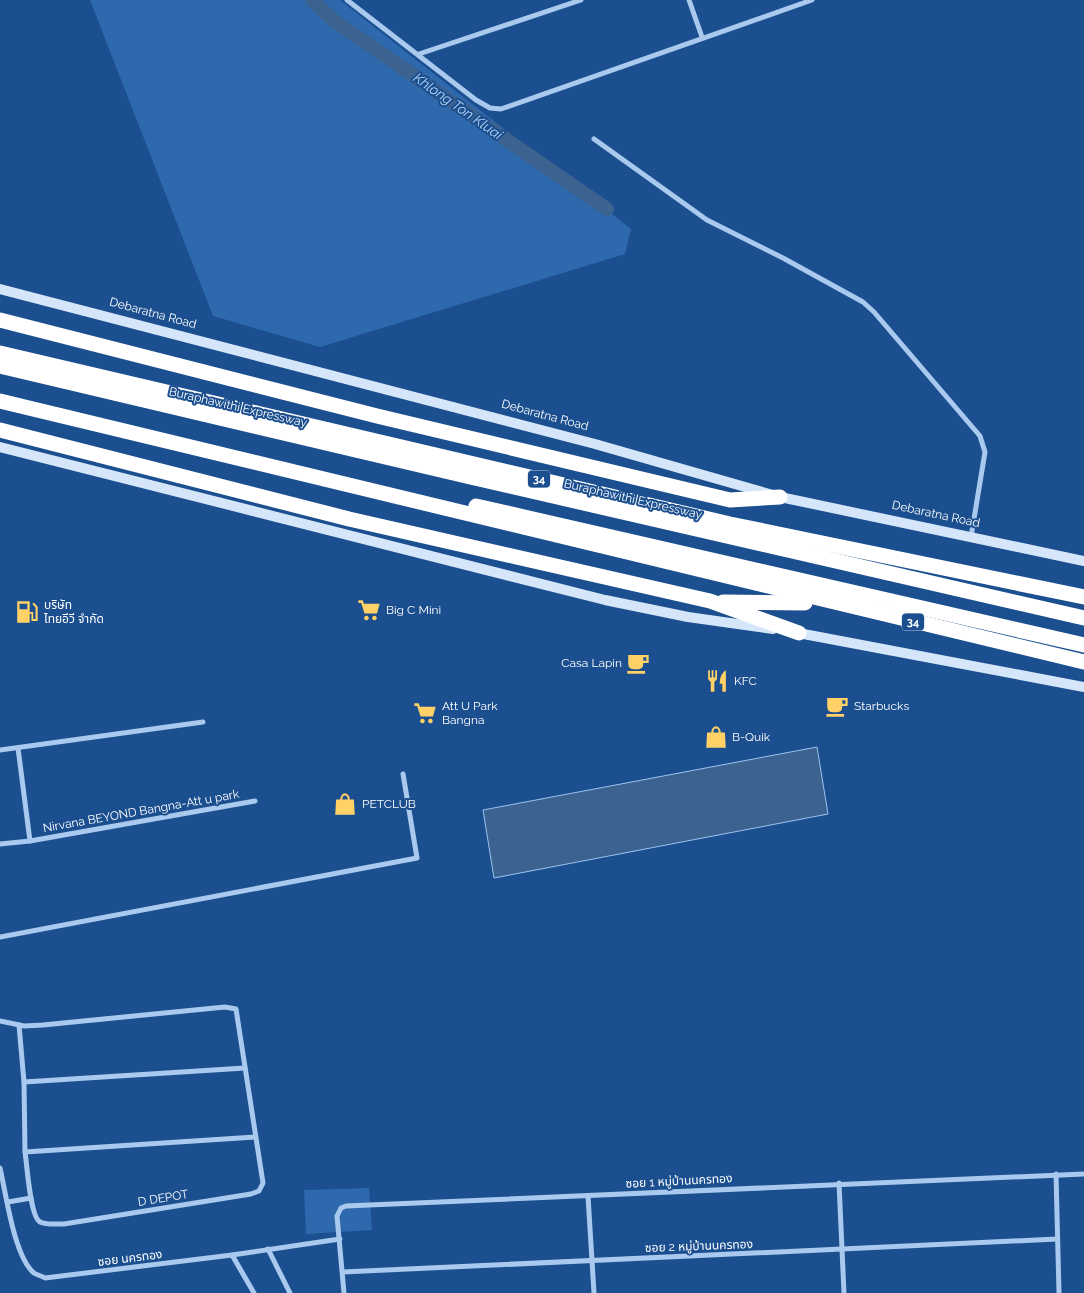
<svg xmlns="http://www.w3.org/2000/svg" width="1084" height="1293" font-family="Raleway,'Noto Sans Thai',sans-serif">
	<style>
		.green { fill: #2e69ad }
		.water { fill: #3c6290; stroke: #9cc4f0 }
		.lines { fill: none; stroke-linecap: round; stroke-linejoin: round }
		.canal { stroke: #3c6290; stroke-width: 14 }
		.street { stroke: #a9c9ee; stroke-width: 5 }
		.secondary { stroke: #d6e6fa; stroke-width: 10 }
		.highway { stroke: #fff; stroke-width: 15 }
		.labels { text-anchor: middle; stroke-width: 4; stroke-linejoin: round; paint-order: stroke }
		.shield { fill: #1b4f8f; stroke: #bbcadd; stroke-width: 1 }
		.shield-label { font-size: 11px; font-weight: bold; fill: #fff }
		.street-label { font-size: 12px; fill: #fff; stroke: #1b4f8f }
		.poi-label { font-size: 12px; fill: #fff; stroke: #1b4f8f; text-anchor: start }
		.water-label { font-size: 14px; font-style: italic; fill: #b5d3f5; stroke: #1b4f8f }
	</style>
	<rect width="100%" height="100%" fill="#1b4f8f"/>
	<g class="green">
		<path d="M90,0h250l291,229 -6,25 -305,93 -107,-31z"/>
		<path d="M369,1188l3,42 -66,4 -2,-44z"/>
	</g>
	<path class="water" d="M817,747l11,67 -334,64 -11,-68z"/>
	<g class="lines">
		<path class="canal" d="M312,0l21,20 274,189"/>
		<g class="street">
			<path d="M347,0l129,100 14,8 11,1 311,-109"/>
			<path d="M689,0l13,37"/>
			<path d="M419,54l162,-54"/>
			<path d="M594,139l113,81 76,38 80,44 11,10 106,124 5,16 -14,85"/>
			<path d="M18,748l12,93 225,-40"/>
			<path d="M0,750l203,-28"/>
			<path d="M0,844l30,-3"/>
			<path d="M0,937l417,-79 -14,-84"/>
			<path d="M0,1021l24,5 19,-1 182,-18 11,2 27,174 -4,8 -8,3 -187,30c-7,0 -18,1 -24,-2 -10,-5 -13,-58 -15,-70"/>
			<path d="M19,1025l5,57 221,-14"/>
			<path d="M24,1082l1,70 230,-15"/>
			<path d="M0,1168c6,25 14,89 34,105 3,2 8,3 11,5l187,-23 108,-16"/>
			<path d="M1056,1174l3,119"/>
			<path d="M839,1183l5,110"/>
			<path d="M588,1196l6,97"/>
			<path d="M8,1202l23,-4"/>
			<path d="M268,1249l22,44"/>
			<path d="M232,1255l22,38"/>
			<path d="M343,1272l714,-33"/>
			<path d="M344,1293l-7,-77 4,-8 5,-2 738,-32"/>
		</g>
		<g class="secondary">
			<path d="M0,289l595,155 185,53 304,64"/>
			<path d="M0,447l605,153 83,17 85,12"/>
			<path d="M793,632l291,55"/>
		</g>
		<g class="highway">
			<path d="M0,320l377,96 353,84 50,-3"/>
			<path d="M0,353l730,171 354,73"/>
			<path d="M0,366l466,110 618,142"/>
			<path d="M0,401l1084,261"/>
			<path d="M0,430l349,89 361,82 89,32"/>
			<path d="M476,506l608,139"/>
			<path d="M723,602l82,1"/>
		</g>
	</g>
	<defs>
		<symbol id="supermarket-bare" viewBox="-9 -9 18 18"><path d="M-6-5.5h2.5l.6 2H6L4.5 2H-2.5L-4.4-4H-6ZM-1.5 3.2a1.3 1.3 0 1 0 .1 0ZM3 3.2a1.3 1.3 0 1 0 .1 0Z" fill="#ffd166" stroke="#1b4f8f" stroke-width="2.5" paint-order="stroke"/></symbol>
		<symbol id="fuel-bare" viewBox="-9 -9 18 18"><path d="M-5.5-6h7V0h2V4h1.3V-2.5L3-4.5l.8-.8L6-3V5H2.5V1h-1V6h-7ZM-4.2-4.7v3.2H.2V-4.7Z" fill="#ffd166" stroke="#1b4f8f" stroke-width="2.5" paint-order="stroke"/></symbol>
		<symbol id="cafe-bare" viewBox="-9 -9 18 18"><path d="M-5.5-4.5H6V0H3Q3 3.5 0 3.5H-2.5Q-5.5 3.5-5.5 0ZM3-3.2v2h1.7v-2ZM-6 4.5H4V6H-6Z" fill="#ffd166" stroke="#1b4f8f" stroke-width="2.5" paint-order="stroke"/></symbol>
		<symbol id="restaurant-bare" viewBox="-9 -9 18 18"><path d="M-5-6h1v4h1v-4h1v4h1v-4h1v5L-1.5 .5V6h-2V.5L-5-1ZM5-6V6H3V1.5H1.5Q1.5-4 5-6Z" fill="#ffd166" stroke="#1b4f8f" stroke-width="2.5" paint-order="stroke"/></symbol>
		<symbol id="shop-bare" viewBox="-9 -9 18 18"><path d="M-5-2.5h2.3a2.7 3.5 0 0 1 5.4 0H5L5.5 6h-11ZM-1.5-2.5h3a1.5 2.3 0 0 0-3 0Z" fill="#ffd166" stroke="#1b4f8f" stroke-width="2.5" paint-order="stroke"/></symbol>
	</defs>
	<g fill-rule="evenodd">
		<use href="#supermarket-bare" x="353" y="594" width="32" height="32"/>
		<use href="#fuel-bare" x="11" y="596" width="32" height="32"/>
		<use href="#cafe-bare" x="622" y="647" width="32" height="32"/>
		<use href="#restaurant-bare" x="701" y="665" width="32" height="32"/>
		<use href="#cafe-bare" x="821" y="690" width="32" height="32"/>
		<use href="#supermarket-bare" x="409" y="697" width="32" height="32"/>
		<use href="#shop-bare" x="700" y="721" width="32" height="32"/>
		<use href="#shop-bare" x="329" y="788" width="32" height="32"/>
	</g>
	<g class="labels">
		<g class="shield">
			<rect x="528" y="470.5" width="22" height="17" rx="4"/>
			<rect x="902" y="613.5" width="22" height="17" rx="4"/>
		</g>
		<g class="shield-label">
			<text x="539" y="483">34</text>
			<text x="913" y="626">34</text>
		</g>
		<g class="street-label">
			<text transform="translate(153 313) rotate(15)" y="4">Debaratna Road</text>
			<text transform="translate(238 407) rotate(13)" y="4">Buraphawithi Expressway</text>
			<text transform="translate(545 415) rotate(15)" y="4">Debaratna Road</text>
			<text transform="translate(633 499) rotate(13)" y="4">Buraphawithi Expressway</text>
			<text transform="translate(936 514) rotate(12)" y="4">Debaratna Road</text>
			<text transform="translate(141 811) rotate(-10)" y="4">Nirvana BEYOND Bangna-Att u park</text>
			<text transform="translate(679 1181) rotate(-3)" y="4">ซอย 1 หมู่บ้านนครทอง</text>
			<text transform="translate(163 1198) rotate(-9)" y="4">D DEPOT</text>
			<text transform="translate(699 1246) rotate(-2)" y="4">ซอย 2 หมู่บ้านนครทอง</text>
			<text transform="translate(130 1258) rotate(-7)" y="4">ซอย นครทอง</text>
		</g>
		<g class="poi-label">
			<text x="44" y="609">บริษัท<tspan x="44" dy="14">ไทยอีวี จำกัด</tspan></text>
			<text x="386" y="614">Big C Mini</text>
			<text x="622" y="667" text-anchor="end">Casa Lapin</text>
			<text x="734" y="685">KFC</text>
			<text x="442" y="710">Att U Park<tspan x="442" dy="14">Bangna</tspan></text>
			<text x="854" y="710">Starbucks</text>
			<text x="732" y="741">B-Quik</text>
			<text x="362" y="808">PETCLUB</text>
		</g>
		<g class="water-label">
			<text transform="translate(458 106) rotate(35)" y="5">Khlong Ton Kluai</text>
		</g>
	</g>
</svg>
